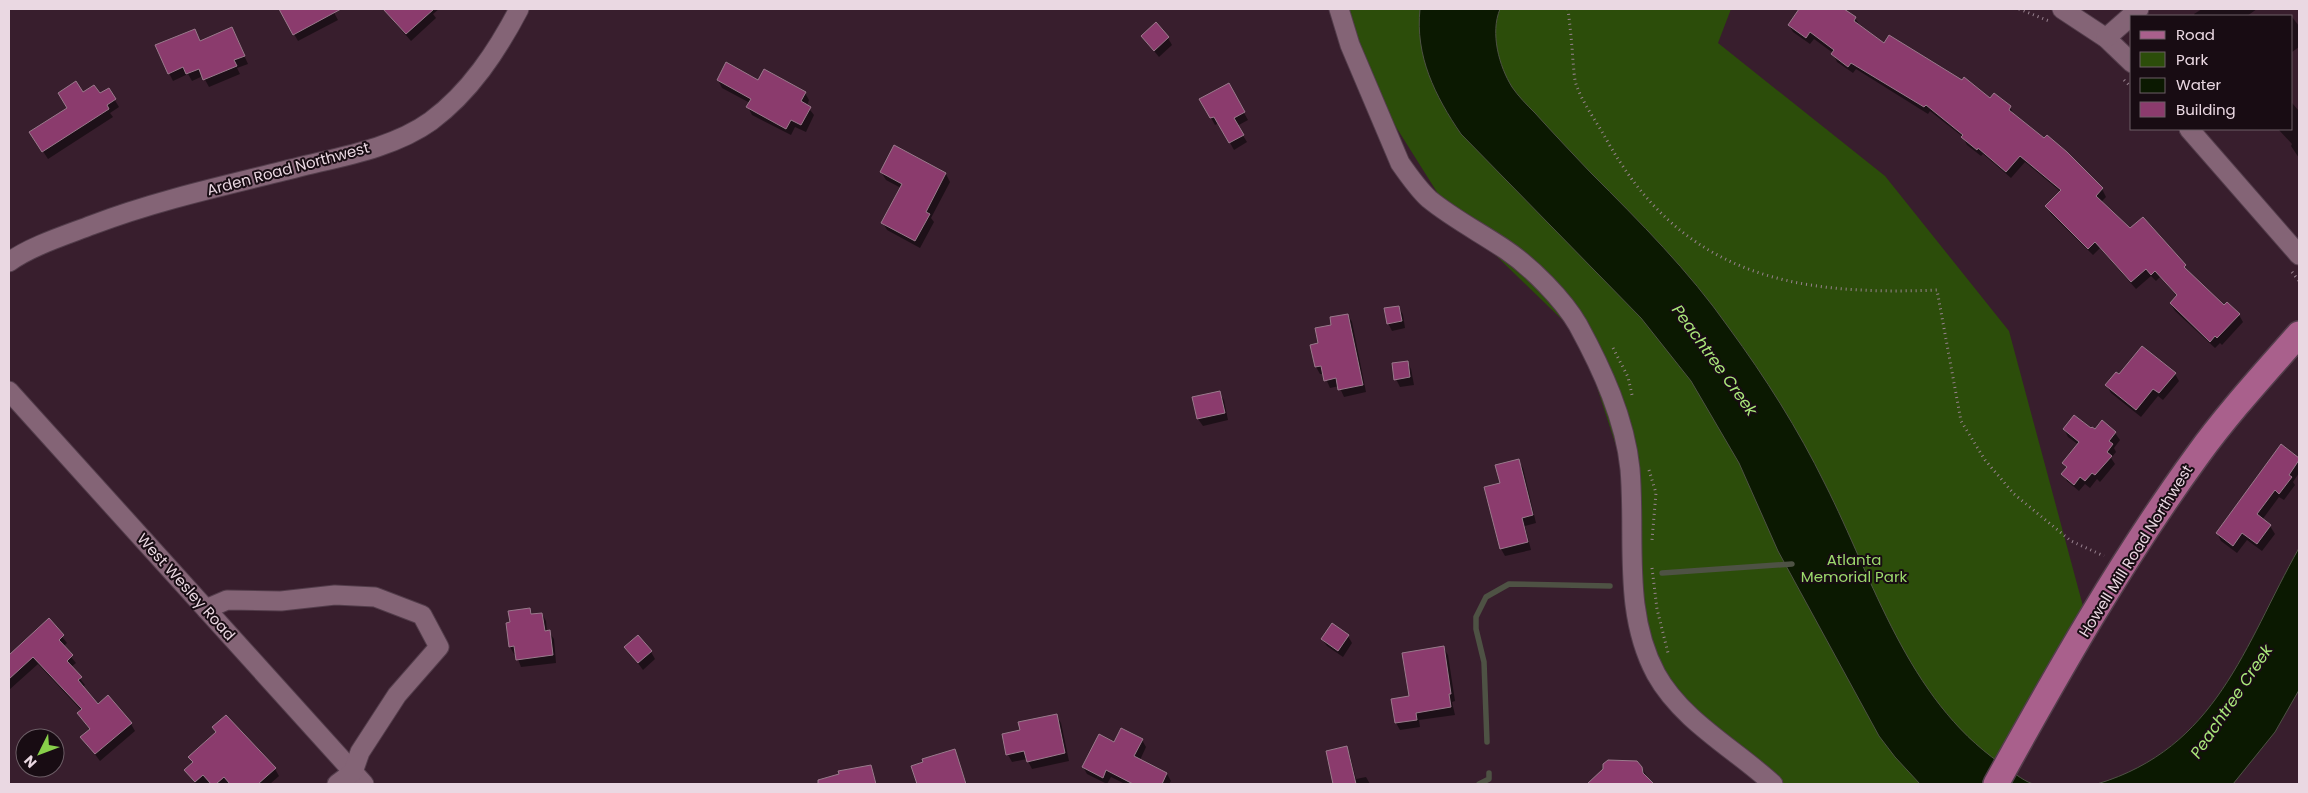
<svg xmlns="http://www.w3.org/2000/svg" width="2308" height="793" font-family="Poppins,sans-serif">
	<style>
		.green { fill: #2c4d0a }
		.water { fill: #0b1901; stroke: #4e5244 }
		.shadow { fill: #0007 }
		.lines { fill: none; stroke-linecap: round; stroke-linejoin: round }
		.stream { stroke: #4e5244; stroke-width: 5.5 }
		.building { fill: #8b3b6d; stroke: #9a7a8c }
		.minor-casing { stroke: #533d4b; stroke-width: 21 }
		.major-casing { stroke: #533d4b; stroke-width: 28 }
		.path { stroke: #98828f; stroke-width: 3; stroke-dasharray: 1 4; stroke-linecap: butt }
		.minor { stroke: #846476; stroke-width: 19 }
		.major { stroke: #a9608c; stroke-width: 25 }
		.labels { text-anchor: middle; stroke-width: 4; stroke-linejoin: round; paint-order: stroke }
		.street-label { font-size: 15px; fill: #ead8e2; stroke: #180c13 }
		.park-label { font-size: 15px; fill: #9cd96c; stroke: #180c13 }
		.water-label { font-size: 16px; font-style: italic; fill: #aae87a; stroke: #180c13 }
	</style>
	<rect width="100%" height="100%" fill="#381e2d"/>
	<path class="green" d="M1341,9h390l-13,34 167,133 124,155 78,290 -99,163h-225l-108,-119 -38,-216 -36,-111 -134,-130 -107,-170z"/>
	<g class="water">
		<path d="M1420,9h80c-10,24 -1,57 12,78 6,9 15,18 23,26 18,20 37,40 56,60 49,49 98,98 138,155 36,49 69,101 96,156 49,97 82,214 175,279 11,7 21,17 33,21h-113l-25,-27 -16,-21 -101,-185 -39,-88 -48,-82 -50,-63 -180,-184c-26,-38 -46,-78 -41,-125z"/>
		<path d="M2299,548v142l-24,42 -42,52h-136c120,-36 147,-138 202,-236z"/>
	</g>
	<g class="shadow">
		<path d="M280,9h52l6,11 -40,21z"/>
		<path d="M383,9h56l-6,5 3,4 -25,23z"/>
		<path d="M1801,9h40l14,9 5,8 25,18 105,56 20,7 4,8 30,25 22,13 36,36 4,8 -5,5 29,28 13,-12 47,56 34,33 15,8 4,7 -21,23 -2,-2 -5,5 -40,-37 -4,-7 7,-7 -18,-20 -4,4 -5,-5 -15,13 -36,-41 -7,7 -42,-41 -4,-7 14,-15 -36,-30 -14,16 -28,-24 -2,2 -14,-11 -4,-8 -33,-26 -2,3 -72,-45 -3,4 -16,-11 -4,-9 -19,-14 -4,5 -17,-12 -4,-7z"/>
		<path d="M2202,9h55l-10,7h-52l-1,-2z"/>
		<path d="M2292,17l7,9v21l-7,5z"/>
		<path d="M232,29l16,35 -11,4 3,6 -31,13 -6,-11 -11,5 -4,-7 -15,7 -4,-8 25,-43 7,12z"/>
		<path d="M1142,36l26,2 4,7 -13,12z"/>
		<path d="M718,80l41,1 46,12 4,7 -2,6 7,9 -8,17 -11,-5 -4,8 -39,-20 -4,-8 2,-4 -28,-15z"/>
		<path d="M1228,85l20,35 -11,6 10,16 -13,8 -15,-27 -4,2 -14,-25z"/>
		<path d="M108,89l11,18 -9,6 3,4 -65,42 -13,-20 34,-31z"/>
		<path d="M2292,103l7,8v47l-8,-12 1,-2 -14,-15h14z"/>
		<path d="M895,147l51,27 4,8 -19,36 3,4 -14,26 -33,-18 -4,-7 18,-35 -15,-8 -5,-8z"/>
		<path d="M1399,307l4,8 2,13 -13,3 -4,-8z"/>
		<path d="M1348,315l4,7 14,70 -22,5 -5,-11 -9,2 -6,-14h-4l-4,-7 4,-23 13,-18z"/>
		<path d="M1407,362l4,7 3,16 -14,2 -4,-8z"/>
		<path d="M2175,374l4,7 -16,19 -5,-4 -17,21 -30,-24 -4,-7 12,-11z"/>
		<path d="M1219,393l5,7 4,20 -25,6 -5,-7z"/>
		<path d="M2102,422l13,11 5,7 -6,8 2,4 -5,6 4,6 -15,18 -3,-3 -7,9 -5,-4 -6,7 -12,-10 -4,-7 4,-5 -3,-6 15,-18 -11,-8 -4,-8 31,1z"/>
		<path d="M2282,446l17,13v14l-6,9 2,3 -11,15 -5,-3 -17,23 8,6 5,8 -13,17 -15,-11 -10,13 -16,-12 -4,-8z"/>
		<path d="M1518,461l5,7 13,55 -11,3 6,24 -26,6 -4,-7 -15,-61 15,-5z"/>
		<path d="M530,609l3,6 9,-1 4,7 1,11h2l5,7 2,24 -35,4 -5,-13h-2l-4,-7z"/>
		<path d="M49,620l18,23 -4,4 13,16 -5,4 14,18 -3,2 15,19 34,18 4,7 -35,30 -18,-24 8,-7 -12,-16 4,-3 -44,-47 -29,26v-35z"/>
		<path d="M1348,636l4,7 -9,14 -16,-11 -5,-7z"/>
		<path d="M626,647l25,5 4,7 -12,11z"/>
		<path d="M1443,647l5,8 7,46 -3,1 3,13 -36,5 1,7 -20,3 -4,-7 -3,-23 18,-3z"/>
		<path d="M1056,715l5,8 8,38 -37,8 -5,-10 -15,3 -4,-7 13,-24z"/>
		<path d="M1142,740l4,7 -6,13 27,14 4,7 -2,3h-44l-14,-7 -4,7 -20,-10 -4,-7 32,-24z"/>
		<path d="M1346,747l4,8 6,24 10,-2 4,7h-35l-8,-32z"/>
		<path d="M954,750l13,34h-49l-6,-18z"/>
		<path d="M190,757l85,12 4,7 -9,8h-60l-2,-2 -1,2h-11l-10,-13 7,-8z"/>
		<path d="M870,766l7,18h-34l-3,-12z"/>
		<path d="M1641,767l11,17h-63l15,-14z"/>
	</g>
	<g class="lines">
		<g class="stream">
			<path d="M1662,573l130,-9"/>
			<path d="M1487,742l-3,-80 -8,-33v-12l10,-20 23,-13 101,2"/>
			<path d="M1479,784l10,-5v-6"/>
		</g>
	</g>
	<g class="building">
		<path d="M279,9h62l-48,26z"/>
		<path d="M383,9h51l-28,25z"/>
		<path d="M1799,9h45l12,8 -2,4 30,22 5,-8 73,45 2,-3 26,21 4,-5 17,13 -2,4 35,28 3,-3 20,17 36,36 -7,8 34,32 13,-11 43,48 -2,2 40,38 3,-3 13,12 -23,24 -2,-2 -5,6 -40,-39 7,-8 -22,-24 -4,4 -5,-6 -15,13 -36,-40 -7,7 -43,-43 16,-16 -41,-34 -14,16 -28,-24 -1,2 -16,-13 2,-2 -37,-30 -2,2 -73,-44 -3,4 -17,-13 3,-4 -24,-18 -4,6 -18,-13z"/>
		<path d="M1156,22l13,15 -15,14 -13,-15z"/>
		<path d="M232,27l13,29 -11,4 3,6 -34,14 -4,-11 -13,5 -3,-7 -15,7 -13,-29 40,-16 5,12z"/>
		<path d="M726,62l32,18 6,-11 42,23 -5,9 10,6 -10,18 -10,-5 -5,9 -40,-22 5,-8 -34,-19z"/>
		<path d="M76,81l7,11 11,-7 6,8 9,-5 7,11 -9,6 2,4 -67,43 -13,-20 38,-24 -9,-15z"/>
		<path d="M1229,83l16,29 -11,6 10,17 -15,8 -15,-26 -4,1 -11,-19z"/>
		<path d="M894,145l52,28 -20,39 4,2 -15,27 -34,-18 21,-39 -22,-12z"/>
		<path d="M1399,306l3,15 -15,3 -3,-16z"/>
		<path d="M1348,314l15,71 -25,5 -2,-12 -12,3 -3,-15 -6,1 -5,-22 8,-2 -3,-15 16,-3 -1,-8z"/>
		<path d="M2142,346l34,27 -17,20 -6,-4 -17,21 -31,-25 11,-13 3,2z"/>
		<path d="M1408,361l2,16 -16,3 -2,-17z"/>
		<path d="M1220,391l5,22 -28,6 -5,-22z"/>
		<path d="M2074,415l17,13 1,-1 3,2 7,-9 14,12 -7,9 4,3 -6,8 5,4 -17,19 -3,-2 -7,8 -5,-4 -6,8 -13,-11 6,-7 -5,-4 17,-21 -16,-13z"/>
		<path d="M2281,444l18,14v2l-10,15 3,2 -13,17 -4,-4 -18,24 14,11 -14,19 -15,-11 -9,13 -17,-13z"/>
		<path d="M1519,459l14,56 -11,3 6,24 -28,7 -16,-62 16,-4 -5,-18z"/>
		<path d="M530,608l1,6 11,-1 3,18 5,-1 3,25 -37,5 -2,-14 -5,1 -3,-24 4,-1 -2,-11z"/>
		<path d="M49,618l15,17 -5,5 14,15 -6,6 15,16 -4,3 20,24 10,-9 24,28 -37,31 -15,-17 10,-8 -13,-16 5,-4 -49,-52 -24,22v-24z"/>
		<path d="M1332,623l17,12 -11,16 -17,-12z"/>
		<path d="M638,635l14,16 -14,12 -14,-16z"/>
		<path d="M1444,646l7,48h-2l2,13 -35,6 1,7 -22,3 -4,-24 18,-3 -7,-43z"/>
		<path d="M1057,714l8,39 -38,9 -3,-11 -18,4 -4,-21 18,-4 -2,-8z"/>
		<path d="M226,715l50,53 -18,16h-28l-6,-7 -8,7h-5l-8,-9 -8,7 -11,-12 9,-8 -5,-5 28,-25 -4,-5z"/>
		<path d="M1121,728l22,11 -9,17 33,17 -5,11h-29l-27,-14 -3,8 -21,-11 17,-33 15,8z"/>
		<path d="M1347,746l9,38h-23l-7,-33z"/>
		<path d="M955,749l11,35h-49l-6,-18 12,-4 -1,-3z"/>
		<path d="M1608,760l29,1 5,6 1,6 11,11h-67l16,-15v-5z"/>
		<path d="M871,765l5,19h-58v-4l21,-6 -1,-3z"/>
	</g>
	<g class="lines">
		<defs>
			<g id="minor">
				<path d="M1339,9l11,36 50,118c9,13 18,26 29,36 23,19 52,34 77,51 25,17 57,49 72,75 24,44 47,94 52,144 6,69 -8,142 26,205 26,47 79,75 117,110"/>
				<path d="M2062,9l44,29 26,25"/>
				<path d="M2106,38l33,-29"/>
				<path d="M2189,129l110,126"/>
				<path d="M9,262c22,-16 57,-27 83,-37 68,-26 140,-41 211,-59 42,-10 92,-19 128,-45 39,-29 66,-70 88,-112"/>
				<path d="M9,391l355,393"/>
				<path d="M206,609l21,-9 54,1 54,-6 40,2 47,18 17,32 -42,48 -37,57 -7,20 -16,12"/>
			</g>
			<path id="major" d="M1996,784c62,-112 126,-225 201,-328 31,-43 67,-82 102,-122"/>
		</defs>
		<use href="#minor" class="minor-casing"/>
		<use href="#major" class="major-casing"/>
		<g class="path">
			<path d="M1568,9c2,17 4,35 5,53 1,7 1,16 3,22 6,18 20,37 29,53 76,138 185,159 332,153l24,131 24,39 29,34 57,47 33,15"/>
			<path d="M2019,9l30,12"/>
			<path d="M2124,80l8,8"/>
			<path d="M2292,272l7,9"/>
			<path d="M1613,348l15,29 4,18"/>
			<path d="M1649,470l7,23 -4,47"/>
			<path d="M1652,568l5,41 11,44"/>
		</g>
		<use href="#minor" class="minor"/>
		<use href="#major" class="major"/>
	</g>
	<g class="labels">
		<g class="street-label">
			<text transform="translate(288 169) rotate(-15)" y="5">Arden Road Northwest</text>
			<text transform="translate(2136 551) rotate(-58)" y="5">Howell Mill Road Northwest</text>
			<text transform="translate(186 587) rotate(48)" y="5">West Wesley Road</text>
		</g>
		<g class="park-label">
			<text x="1854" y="565">Atlanta<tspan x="1854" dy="17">Memorial Park</tspan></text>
		</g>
		<g class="water-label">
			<text transform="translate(1715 360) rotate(54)" y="6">Peachtree Creek</text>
			<text transform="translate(2231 701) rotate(-56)" y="6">Peachtree Creek</text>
		</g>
	</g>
	<rect width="2308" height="793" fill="none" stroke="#ead8e2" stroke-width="20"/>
	<rect x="2130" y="15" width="162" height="115" fill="#180c13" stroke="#6c5e66"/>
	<rect x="2140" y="31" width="25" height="8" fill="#a9608c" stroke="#6c5e66"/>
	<text x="2176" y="40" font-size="15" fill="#ead8e2">Road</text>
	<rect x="2140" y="52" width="25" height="15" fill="#2c4d0a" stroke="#6c5e66"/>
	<text x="2176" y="65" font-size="15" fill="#ead8e2">Park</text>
	<rect x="2140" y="78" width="25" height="15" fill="#0b1901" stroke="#6c5e66"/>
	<text x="2176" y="90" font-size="15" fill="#ead8e2">Water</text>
	<rect x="2140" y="102" width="25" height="15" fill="#8b3b6d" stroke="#6c5e66"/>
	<text x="2176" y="115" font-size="15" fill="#ead8e2">Building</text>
	<g transform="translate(40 753) rotate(228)"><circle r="24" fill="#180c13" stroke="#6c5e66"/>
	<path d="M0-4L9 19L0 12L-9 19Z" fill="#88cf4a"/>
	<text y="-8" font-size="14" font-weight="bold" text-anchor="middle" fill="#ead8e2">N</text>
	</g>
</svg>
